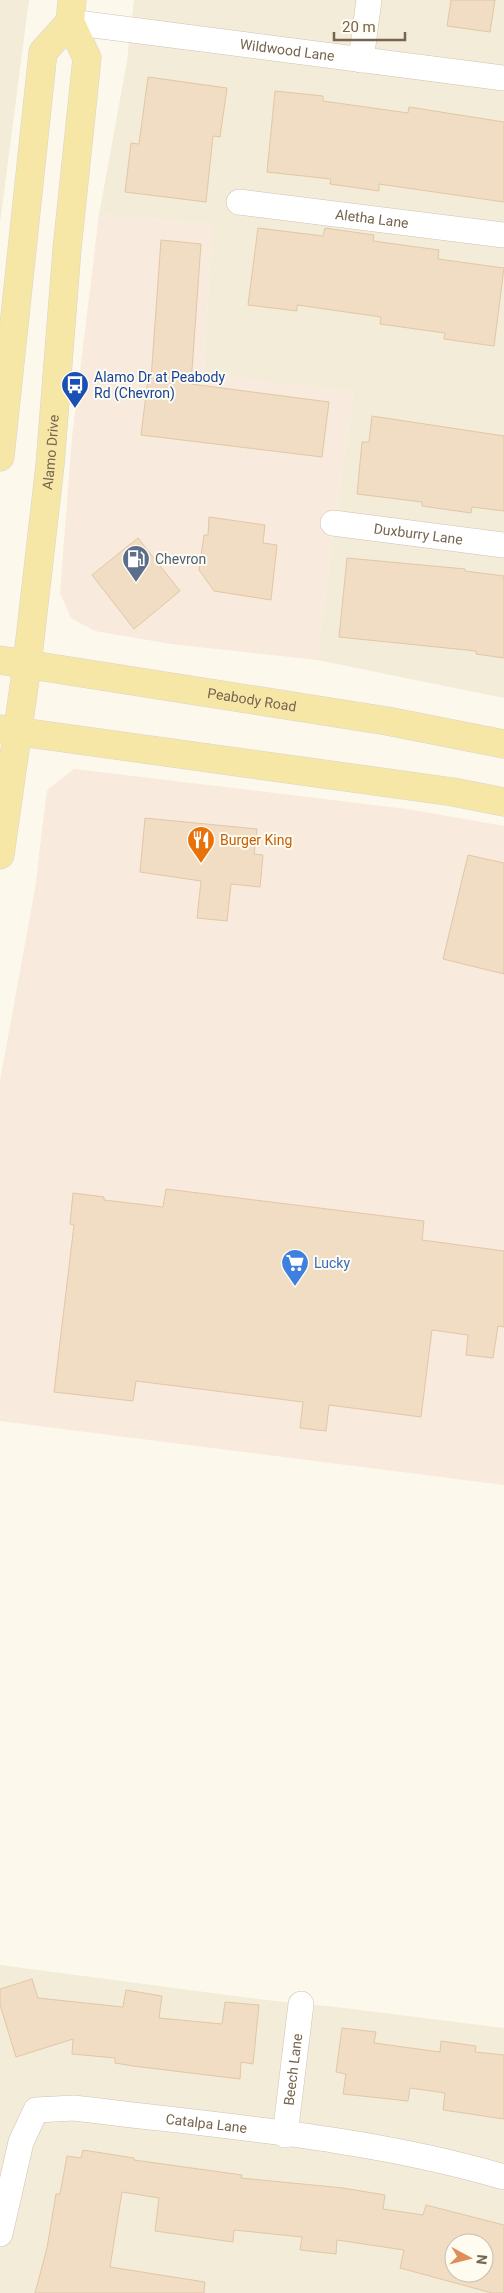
<svg xmlns="http://www.w3.org/2000/svg" width="504" height="2293" font-family="Roboto,sans-serif">
	<style>
		.residential { fill: #f3ecd9; fill-rule: evenodd }
		.commercial { fill: #f8eadc }
		.building { fill: #f0ddc3; stroke: #e2c7a4; fill-rule: evenodd }
		.lines { fill: none; stroke-linecap: round; stroke-linejoin: round }
		.minor-casing { stroke: #cec3b0; stroke-width: 26 }
		.major-casing { stroke: #d9d4cd; stroke-width: 29 }
		.minor { stroke: #fff; stroke-width: 25 }
		.major { stroke: #f6e7a7; stroke-width: 28 }
		.labels { text-anchor: middle; stroke-width: 4; stroke-linejoin: round; paint-order: stroke }
		.street-label { font-size: 14px; fill: #76644e; stroke: #fefbf1 }
		.transit-label { font-size: 14px; fill: #164399; stroke: #fefbf1; text-anchor: start }
		.service-label { font-size: 14px; fill: #4e5e75; stroke: #fefbf1; text-anchor: start }
		.food-label { font-size: 14px; fill: #c56008; stroke: #fefbf1; text-anchor: start }
		.shop-label { font-size: 14px; fill: #366cbe; stroke: #fefbf1; text-anchor: start }
	</style>
	<rect width="100%" height="100%" fill="#fcf8eb"/>
	<g class="residential">
		<path d="M0,0h29l-29,223z"/>
		<path d="M134,0h370v698l-187,-38 17,-133 20,-136 -150,-17 8,-150 -113,-9 28,-154z"/>
		<path d="M0,1965l266,35 70,7 168,21v265h-504zM454,2243h30v30h-30z"/>
	</g>
	<g class="commercial">
		<path d="M99,215l113,9 -8,149 150,18 -20,135 -17,134 -146,-16 -76,-13 -24,-13 -11,-25 12,-155z"/>
		<path d="M74,769l333,40 97,17v659l-504,-64v-340l35,-192 12,-99z"/>
	</g>
	<g class="building">
		<path d="M451,0h44l-5,32 -43,-6z"/>
		<path d="M148,77l79,11 -7,49 -7,-1 -7,66 -81,-10 6,-49 8,1z"/>
		<path d="M275,91l48,5v5l85,12 1,-6 95,15v80l-125,-18v7l-49,-7 1,-5 -64,-7z"/>
		<path d="M258,228l65,8 2,-8 49,7 -1,6 66,9 -1,9 66,9 -10,78 -50,-7 1,-6 -65,-9 1,-7 -84,-12v6l-49,-6z"/>
		<path d="M161,240l40,4 -10,140 138,18 -7,55 -181,-22 7,-56h3z"/>
		<path d="M372,416l132,20v75l-32,-4 -1,6 -49,-7v-4l-65,-8 5,-52h7z"/>
		<path d="M209,517l56,8 -2,18 14,2 -6,55 -57,-9 -15,-21 5,-35h4z"/>
		<path d="M138,538l42,53 -46,38 -42,-54z"/>
		<path d="M347,558l118,11v2l39,5v82l-28,-4v-3l-137,-14z"/>
		<path d="M145,818l112,11 -3,25 9,1 -3,32 -29,-3 -4,37 -30,-3 4,-37 -61,-9z"/>
		<path d="M468,855l36,8v111l-61,-15z"/>
		<path d="M166,1189l258,32 -2,19 82,11v76l-6,-1 -5,32 -27,-3 2,-20 -36,-5 -11,87 -92,-12 -3,26 -26,-3 3,-26 -167,-21 -3,20 -79,-9 20,-167 -4,-1 3,-31 31,4v3l59,7z"/>
		<path d="M32,1979l6,19 85,9 3,-17 36,6 -3,22 63,6 3,-22 34,3 -6,59 -12,-2 -1,17 -107,-13 -18,-3v-5l-43,-4 1,-15 -57,18 -16,-52v-16z"/>
		<path d="M342,2028l34,4 -2,11 66,9 1,-11 35,5 -1,6 29,3v64l-61,-9 2,-17 -35,-5 -2,13 -65,-7 3,-20 -10,-2z"/>
		<path d="M83,2150l51,8v2l108,15 -1,3 102,10 42,7 -2,14 40,6 3,-10 78,20v68h-12l-92,-25 4,-18 -67,-10 -1,14 -36,-4 2,-13 -68,-7 -1,12 -78,-11 4,-33 -37,-6 -12,75 95,15 -1,11h-169l12,-45 9,-54h4l7,-38 14,2zM454,2243h30v30h-30z"/>
	</g>
	<g class="lines">
		<defs>
			<g id="minor">
				<path id="s1" d="M70,22l434,56"/>
				<path d="M361,60l8,-60"/>
				<path id="s2" d="M239,202l265,33"/>
				<path id="s3" d="M333,523l171,22"/>
				<path id="s4" d="M285,2135l16,-131"/>
				<path id="s5" d="M0,2234l21,-92 15,-32 38,-2c143,18 291,28 430,69"/>
			</g>
			<g id="major">
				<path d="M0,457l43,-405 27,-30"/>
				<path id="s6" d="M0,660l387,61 117,23"/>
				<path d="M0,729l453,63 51,10"/>
				<path id="s7" d="M0,855l27,-190 23,-200 17,-216 20,-191 -17,-36 2,-22"/>
			</g>
		</defs>
		<use href="#minor" class="minor-casing"/>
		<use href="#major" class="major-casing"/>
		<use href="#minor" class="minor"/>
		<use href="#major" class="major"/>
	</g>
	<defs>
		<symbol id="bus-pin" viewBox="-11 -11 22 30"><path d="M0 17L-7.5 6A9.5 9.5 0 1 1 7.5 6Z" fill="#1a4fb4" stroke="#fefbf1"/><path d="M-5-6H5V4H4V6H2V4H-2V6H-4V4H-5ZM-3.5-4V0h7V-4ZM-3.5 1.2v1.5H-2V1.2ZM2 1.2v1.5H3.5V1.2Z" fill="#fff"/></symbol>
		<symbol id="fuel-pin" viewBox="-11 -11 22 30"><path d="M0 17L-7.5 6A9.5 9.5 0 1 1 7.5 6Z" fill="#5c6f8a" stroke="#fefbf1"/><path d="M-5.5-6h7V0h2V4h1.3V-2.5L3-4.5l.8-.8L6-3V5H2.5V1h-1V6h-7ZM-4.2-4.7v3.2H.2V-4.7Z" fill="#fff"/></symbol>
		<symbol id="restaurant-pin" viewBox="-11 -11 22 30"><path d="M0 17L-7.5 6A9.5 9.5 0 1 1 7.5 6Z" fill="#e8710a" stroke="#fefbf1"/><path d="M-5-6h1v4h1v-4h1v4h1v-4h1v5L-1.5 .5V6h-2V.5L-5-1ZM5-6V6H3V1.5H1.5Q1.5-4 5-6Z" fill="#fff"/></symbol>
		<symbol id="supermarket-pin" viewBox="-11 -11 22 30"><path d="M0 17L-7.5 6A9.5 9.5 0 1 1 7.5 6Z" fill="#3f7fe0" stroke="#fefbf1"/><path d="M-6-5.5h2.5l.6 2H6L4.5 2H-2.5L-4.4-4H-6ZM-1.5 3.2a1.3 1.3 0 1 0 .1 0ZM3 3.2a1.3 1.3 0 1 0 .1 0Z" fill="#fff"/></symbol>
	</defs>
	<g fill-rule="evenodd">
		<use href="#bus-pin" x="59" y="369" width="32" height="43"/>
		<use href="#fuel-pin" x="120" y="543" width="32" height="43"/>
		<use href="#restaurant-pin" x="185" y="824" width="32" height="43"/>
		<use href="#supermarket-pin" x="279" y="1247" width="32" height="43"/>
	</g>
	<g class="labels">
		<g class="street-label">
			<text dy="5" stroke="none"><textPath href="#s1" startOffset="219">Wildwood Lane</textPath></text>
			<text dy="5" stroke="none"><textPath href="#s2" startOffset="134">Aletha Lane</textPath></text>
			<text dy="5" stroke="none"><textPath href="#s7" startOffset="406">Alamo Drive</textPath></text>
			<text dy="5" stroke="none"><textPath href="#s3" startOffset="86">Duxburry Lane</textPath></text>
			<text dy="5" stroke="none"><textPath href="#s6" startOffset="255">Peabody Road</textPath></text>
			<text dy="5" stroke="none"><textPath href="#s4" startOffset="66">Beech Lane</textPath></text>
			<text dy="5" stroke="none"><textPath href="#s5" startOffset="301">Catalpa Lane</textPath></text>
		</g>
		<g class="transit-label">
			<text x="94" y="382">Alamo Dr at Peabody<tspan x="94" dy="16">Rd (Chevron)</tspan></text>
		</g>
		<g class="service-label">
			<text x="155" y="564">Chevron</text>
		</g>
		<g class="food-label">
			<text x="220" y="845">Burger King</text>
		</g>
		<g class="shop-label">
			<text x="314" y="1268">Lucky</text>
		</g>
	</g>
	<g transform="translate(469 2258) rotate(97)"><circle r="24" fill="#fefbf1" stroke="#c8bfb0"/>
	<path d="M0-4L9 19L0 12L-9 19Z" fill="#df8e57"/>
	<text y="-8" font-size="14" font-weight="bold" text-anchor="middle" fill="#76644e">N</text>
	</g>
	<path d="M334 32v8h71v-8" fill="none" stroke="#76644e" stroke-width="2.5"/>
	<text x="342" y="32" font-size="15" fill="#76644e" stroke="#fefbf1" stroke-width="4" paint-order="stroke">20 m</text>
</svg>
